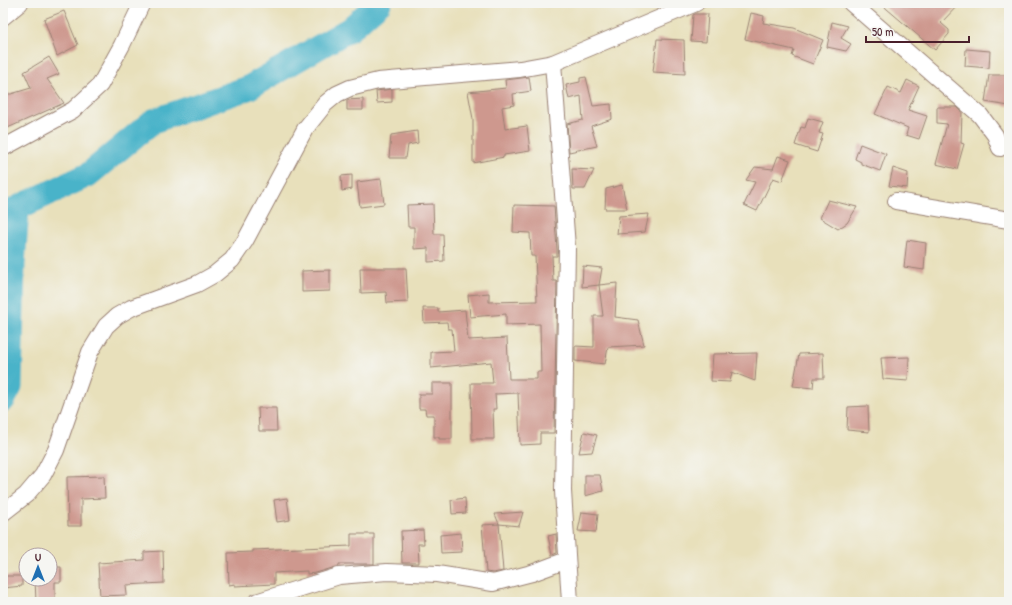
<svg xmlns="http://www.w3.org/2000/svg" width="1012" height="605" font-family="'Patrick Hand',sans-serif">
	<style>
		.lines { fill: none; stroke-linecap: round; stroke-linejoin: round }
		.river { stroke: #4ab3c9; stroke-width: 25 }
		.building { fill: #ce988e }
		.minor-casing { stroke: #998073; stroke-width: 18 }
		.minor { stroke: #fff; stroke-width: 16 }
	</style>
	<rect width="100%" height="100%" fill="#f6f6f2"/>
	<filter id="ink" filterUnits="userSpaceOnUse"><feTurbulence type="fractalNoise" baseFrequency=".025" numOctaves="2"/><feDisplacementMap in="SourceGraphic" scale="8" xChannelSelector="R" yChannelSelector="G"/><feConvolveMatrix kernelMatrix="1 2 1 2 8 2 1 2 1" color-interpolation-filters="sRGB"/></filter>
	<filter id="wash" filterUnits="userSpaceOnUse"><feTurbulence type="fractalNoise" baseFrequency=".012" numOctaves="4" result="noise"/><feDisplacementMap in="SourceGraphic" scale="16" xChannelSelector="R" yChannelSelector="G"/><feGaussianBlur stdDeviation="0.9" result="paint"/><feColorMatrix in="noise" values="0 0 0 0 0 0 0 0 0 0 0 0 0 0 0 0 0 1.4 0 .05"/><feComposite in="paint" operator="in"/></filter>
	<g filter="url(#wash)">
		<rect width="100%" height="100%" fill="#e8e0bb"/>
		<g class="lines">
			<path class="river" d="M3,400l7,-13 3,-123 4,-56 71,-33 65,-54 95,-33 102,-59 29,-26"/>
		</g>
		<g id="blocks">
			<g class="building">
				<path d="M880,3h80l-19,20 8,7v4l-14,16z"/>
				<path d="M64,11l14,34 -21,11 -13,-37z"/>
				<path d="M751,13l13,3 -1,7 31,5 29,12 -10,24 -21,-8 2,-6 -49,-11z"/>
				<path d="M695,14h13l-2,28 -15,-1 2,-26z"/>
				<path d="M832,22l16,4 -7,12 10,6 -5,7 -19,-4z"/>
				<path d="M657,39l27,1 1,34 -32,-2z"/>
				<path d="M966,49l24,2 -1,17 -24,-2z"/>
				<path d="M49,57l10,17 -12,5 17,24 -61,27v-36h8l20,-6 -7,-16z"/>
				<path d="M989,75h20v31l-24,-4z"/>
				<path d="M529,77l2,14 -18,3 1,11 -12,2 3,22 22,-3 3,25 -26,4v2l-31,6v-44l-5,-27 38,-4 -1,-8z"/>
				<path d="M586,77l7,29 18,-2 1,15 -21,7 6,20 -28,6 -2,-28 16,-4 -2,-24 -12,3 -3,-14 14,-3v-4z"/>
				<path d="M907,80l12,6 -11,24 19,6 -8,23 -13,-4 2,-7 -33,-14 13,-27 13,6z"/>
				<path d="M392,89v13l-15,1 -1,-12z"/>
				<path d="M363,99v11h-16v-10z"/>
				<path d="M937,107h20l5,5 -1,31 3,1 -7,25 -21,-5 11,-40 -10,-1z"/>
				<path d="M808,118l15,4 -4,11 4,1 -6,18 -22,-7 6,-18 4,1z"/>
				<path d="M417,131l1,12 -10,2 -2,13h-17l2,-23z"/>
				<path d="M860,144l26,10 -6,17 -19,-7v-2l-6,-3z"/>
				<path d="M778,156l12,4 -8,21 -9,-3 -16,33 -13,-6 11,-23 -9,-2 9,-13 18,2z"/>
				<path d="M893,168l15,5 -1,15 -18,-2z"/>
				<path d="M572,169l22,1 -9,19h-12z"/>
				<path d="M352,175v14l-10,2 -1,-15z"/>
				<path d="M381,179l3,25 -24,3 -3,-25z"/>
				<path d="M622,185l5,24h-22l1,-20z"/>
				<path d="M828,200l29,7 -10,16 -9,6 -18,-11z"/>
				<path d="M433,204l1,30h9l1,27 -16,1v-14l-14,1v-22h-6l-1,-22z"/>
				<path d="M514,205l40,1 3,44v6h-5l1,25h4l-3,152h-14v11l-20,1 -2,-52 -23,1 1,15h-3l1,30h-22l-1,-56h22l-2,-21 -60,6v-16l23,-1 -2,-22h-4l-1,-7 -23,1 -1,-15h15v4l27,-2 3,30 39,-2 2,41h28v-7h4l-1,-48 -34,1v-11l-36,3 -2,-22 21,-2v9l48,-1 -2,-45h-4l-1,-23 -17,-1z"/>
				<path d="M649,214l-4,18 -28,2 2,-18z"/>
				<path d="M907,240l19,3 -2,27 -20,-3z"/>
				<path d="M583,266l19,2 -3,17 -17,2z"/>
				<path d="M360,268h46l2,34 -21,1 -1,-11 -25,1z"/>
				<path d="M330,270v21l-28,1v-21z"/>
				<path d="M617,283l-2,34 23,3 6,25 -36,2 -3,17 -30,-3v-15l19,1v-31h9l-4,-31z"/>
				<path d="M757,353l-2,28 -23,-9 -2,10 -19,-1 2,-27z"/>
				<path d="M823,353l1,25h-10l-1,10 -20,-2 6,-32z"/>
				<path d="M909,357l-1,24 -25,-2 -2,-21z"/>
				<path d="M432,383h20v56h-13v-2h-5v-22h-8l-1,-6h-6v-15h13z"/>
				<path d="M868,406l1,26 -22,-2 1,-23z"/>
				<path d="M258,408h18l1,23h-18z"/>
				<path d="M584,432l13,3 -5,17 -13,1z"/>
				<path d="M585,475h15l3,16 -18,5z"/>
				<path d="M104,476l1,22 -24,1v27h-13l-1,-49z"/>
				<path d="M287,498l3,22 -13,2 -3,-22z"/>
				<path d="M465,498l1,15 -14,1 -1,-14z"/>
				<path d="M523,512l-4,14 -20,-2 -4,-10z"/>
				<path d="M582,512l16,2 -2,18 -18,-1z"/>
				<path d="M499,524l4,47 -10,2 -7,-1 -4,-47z"/>
				<path d="M423,530l1,14h-6l1,19h-17l-1,-32z"/>
				<path d="M461,533l1,19 -21,1 -1,-18z"/>
				<path d="M351,534h23v30h-35v2l-23,7 -9,1v-3l-33,2v11l-39,2v-2l-6,1 -1,-32 25,-1v-2l98,-4z"/>
				<path d="M556,534l1,19 -5,2 -4,-19z"/>
				<path d="M163,551l1,32 -38,2 1,10 -27,1 -2,-33 46,-3v-8z"/>
				<path d="M50,567h11v15h-6v20h-19l-1,-23h15z"/>
				<path d="M3,576h19v10l-19,2z"/>
			</g>
		</g>
	</g>
	<g filter="url(#ink)">
		<use href="#blocks" fill-opacity="0" stroke="#998073" stroke-width="1"/>
		<g class="lines">
			<defs>
				<g id="minor">
					<path d="M851,3l129,112 15,20 5,13"/>
					<path d="M3,17l17,-14"/>
					<path d="M553,63l14,184 -4,244 7,111"/>
					<path d="M3,148l70,-38 27,-25 22,-40 20,-42"/>
					<path d="M896,201l113,19"/>
					<path d="M3,513l23,-18 17,-20 13,-25 34,-98 16,-26 11,-10 14,-8 66,-24 18,-10 17,-14 13,-19 60,-112 20,-25 12,-10 13,-6 28,-7 142,-12 33,-6 143,-60"/>
					<path d="M256,602l83,-26 48,-4 50,2 56,9 39,-10 35,-13"/>
				</g>
			</defs>
			<use href="#minor" class="minor-casing"/>
			<use href="#minor" class="minor"/>
		</g>
	</g>
	<rect width="1012" height="605" fill="none" stroke="#f6f6f2" stroke-width="16"/>
	<g transform="translate(38 567)"><circle r="19" fill="#f6f6f2" stroke="#b1a0a2"/>
	<path d="M0-3L7 15L0 10L-7 15Z" fill="#1f6fb2"/>
	<text y="-6" font-size="11" font-weight="bold" text-anchor="middle" fill="#4a1f2b">U</text>
	</g>
	<path d="M866 36v6h103v-6" fill="none" stroke="#4a1f2b" stroke-width="2"/>
	<text x="872" y="36" font-size="12" fill="#4a1f2b" stroke="#f6f6f2" stroke-width="3" paint-order="stroke">50 m</text>
</svg>
